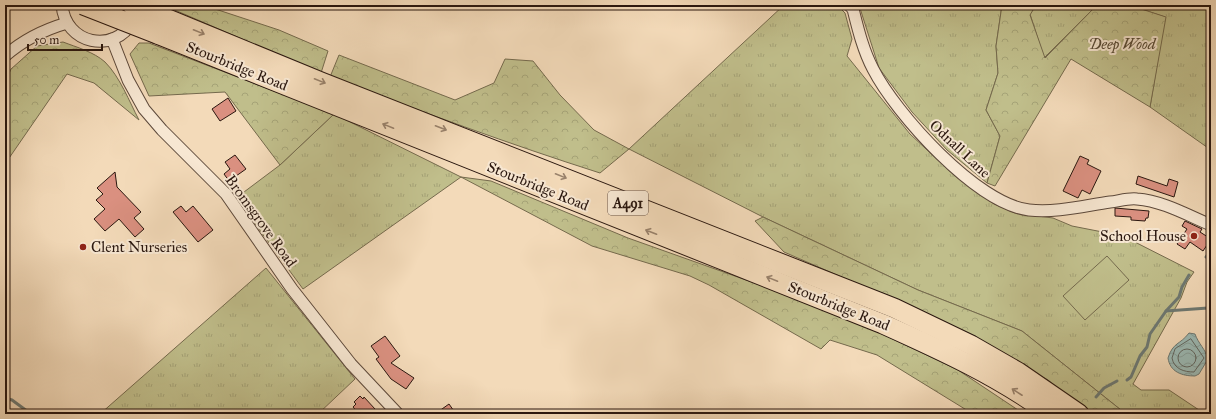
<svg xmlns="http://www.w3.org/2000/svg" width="1216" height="419" font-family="'IM FELL Great Primer',serif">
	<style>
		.grass { fill: url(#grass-tufts); stroke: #756a4d }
		.forest { fill: url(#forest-crowns); stroke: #756a4d }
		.park { fill: #c0be8b; stroke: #756a4d }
		.water { fill: url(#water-waves); stroke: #6e7973 }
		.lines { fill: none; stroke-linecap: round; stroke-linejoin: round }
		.shore { stroke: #636862; stroke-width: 1 }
		.stream { stroke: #6e7973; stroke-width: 3 }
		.building { fill: #da9080; stroke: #2a170f }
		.minor-casing { stroke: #5c483a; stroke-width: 13 }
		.trunk-casing { stroke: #2a170f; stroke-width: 21 }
		.minor { stroke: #f7e7d2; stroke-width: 11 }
		.trunk { stroke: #f3dab9; stroke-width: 19 }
		.trunk-bridge-casing { stroke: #2a170f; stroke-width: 21; stroke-linecap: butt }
		.trunk-bridge { stroke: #f3dab9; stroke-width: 19 }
		.oneway { stroke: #99826c }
		.poi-dot { fill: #8f2418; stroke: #f7e7d2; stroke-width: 1.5 }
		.labels { text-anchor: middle; stroke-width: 4; stroke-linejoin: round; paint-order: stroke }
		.shield { fill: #f7e7d2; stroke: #68554a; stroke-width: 1 }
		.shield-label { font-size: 14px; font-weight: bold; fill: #2a170f }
		.park-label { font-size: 15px; font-style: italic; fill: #574934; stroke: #f7e7d2 }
		.street-label { font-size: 15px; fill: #2a170f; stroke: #f7e7d2 }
		.poi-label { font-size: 15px; fill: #2a170f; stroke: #f7e7d2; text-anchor: end }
	</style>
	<defs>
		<pattern id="grass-tufts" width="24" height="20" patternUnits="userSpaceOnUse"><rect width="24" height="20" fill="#c0be8b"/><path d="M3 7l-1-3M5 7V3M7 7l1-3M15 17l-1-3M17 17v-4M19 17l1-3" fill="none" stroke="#a5a377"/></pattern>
		<pattern id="forest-crowns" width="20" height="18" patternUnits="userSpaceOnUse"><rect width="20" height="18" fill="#c0be8b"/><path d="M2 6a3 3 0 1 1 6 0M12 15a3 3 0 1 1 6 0" fill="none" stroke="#a5a377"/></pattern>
		<pattern id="water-waves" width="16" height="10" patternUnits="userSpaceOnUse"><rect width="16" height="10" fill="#9cbab5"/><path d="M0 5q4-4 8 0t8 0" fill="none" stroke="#879f9a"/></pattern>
	</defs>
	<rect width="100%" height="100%" fill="#f3dab9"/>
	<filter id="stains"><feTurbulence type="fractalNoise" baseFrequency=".005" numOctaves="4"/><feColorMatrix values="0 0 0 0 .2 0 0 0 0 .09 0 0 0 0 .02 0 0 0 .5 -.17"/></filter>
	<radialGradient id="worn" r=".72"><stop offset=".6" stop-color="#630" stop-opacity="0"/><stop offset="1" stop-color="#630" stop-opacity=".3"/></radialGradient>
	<g class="grass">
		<path d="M784,5h53l8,8 7,26 -5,17 63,78 45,42 39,28 21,9 38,5 19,8 51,10 71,36 -7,10 -6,16 -48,86 8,6h28l36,24h-79l-104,-83 -104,-41 -155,-73 -134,-68z"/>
		<path d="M859,5h143l-6,41 2,27 -12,37 14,26 -13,47 -40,-33 -35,-38 -33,-44z"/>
		<path d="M1036,5h61l-53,53 -14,-44z"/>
		<path d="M1129,5h82v145l-61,-43 15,-90z"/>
		<path d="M334,114l127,63 -158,112 -67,-91 44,-33z"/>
		<path d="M266,268l89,111 -37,35h-218z"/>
	</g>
	<g class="forest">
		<path d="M163,5h40l76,25 49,21 -7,22z"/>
		<path d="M1002,5h34l-6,10 15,43 52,-53h32l37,12 -16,90 -79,-48 -76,127 -8,-3 13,-47 -14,-26 12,-37 -2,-27z"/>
		<path d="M63,42c13,5 31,10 42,20 15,15 24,39 34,58l-45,-37 -27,-9 -62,90v-81l6,-14 26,-23z"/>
		<path d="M139,43h10l185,71 -54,51 -55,-73 -76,4 -19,-42z"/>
		<path d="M339,55l116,45 39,-17 11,-24 28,2 27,34 34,35 35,19 -29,24c-91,-29 -180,-62 -270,-96z"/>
		<path d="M461,177l30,4 137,57 208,74 122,58 66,44h-51l-96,-59 -47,-15 -9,9 -112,-64 -19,-9 -98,-30z"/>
		<path d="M763,217l155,73 104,41 104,83h-37l-41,-34 -149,-78 -115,-50 -29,-31z"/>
	</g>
	<path class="park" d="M1107,256l22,24 -44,40 -22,-24z"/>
	<path class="water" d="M1189,333l6,1c3,9 11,16 13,25l-9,15 -4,2c-13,0 -25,-4 -27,-18 5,-16 12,-13 21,-25z"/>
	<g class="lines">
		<g class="shore">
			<path d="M1191,339l13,19 -10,14c-10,0 -20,-3 -22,-14l3,-9z"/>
			<circle cx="1187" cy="358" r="9"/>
		</g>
		<g class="stream">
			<path d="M1206,257l5,-7"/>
			<path d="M1166,311l42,-3"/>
			<path d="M1127,380l4,-3 9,-21 7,-9 3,-13 16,-23 13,-14 3,-10 7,-12"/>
			<path d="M1096,397l8,-9 13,-7"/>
			<path d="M5,398l7,2 19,14"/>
		</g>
	</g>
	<g class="building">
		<path d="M228,98l8,13 -16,10 -8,-12z"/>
		<path d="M235,155l11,14 -17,12 -5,-7 6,-5 -5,-7z"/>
		<path d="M1080,156l9,4 -2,4 14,7 -11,23 -8,-4 -4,8 -15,-7z"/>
		<path d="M115,172l2,15 24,25 -7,6 10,11 -9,8 -16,-18 -14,12 -11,-12 11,-10 -9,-9 7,-6 -6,-6z"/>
		<path d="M1138,176l29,10 2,-7 9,3 -4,15 -38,-13z"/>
		<path d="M181,206l5,6 7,-6 20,24 -15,12 -25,-30z"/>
		<path d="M1115,208l34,3 -1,7h-2l-1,3 -14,-1v-3l-16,-1z"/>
		<path d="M1185,221l17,8 -2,3 11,7 -8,12 -13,-9 -5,7 -8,-5 10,-15 -5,-3z"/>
		<path d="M385,336l15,20 -9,7 23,15 -8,11 -15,-10 -15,-20 3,-2 -8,-11z"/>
		<path d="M360,396l3,3 1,-2 11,12 -6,5h-10l-6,-7 3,-3 -2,-2z"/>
		<path d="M449,404l7,10h-21z"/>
	</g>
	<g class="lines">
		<defs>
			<g id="minor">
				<path d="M62,5c3,39 52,50 71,16"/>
				<path d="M849,5l4,4c5,20 10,41 20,60 23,45 104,135 156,141 26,3 54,-4 81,-8 9,-1 18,-4 27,-3 26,2 50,16 74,26"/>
				<path d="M112,39l16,41 16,29 18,21 64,64 66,95 59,75 47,50"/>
				<path d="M5,56c18,-16 38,-26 62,-33"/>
			</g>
			<g id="trunk">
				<path d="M163,17l158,65 573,226 77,37 47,27 61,42"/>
				<path d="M157,34l726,290c58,26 115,52 167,90"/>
			</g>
		</defs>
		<use href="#minor" class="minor-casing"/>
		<use href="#trunk" class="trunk-casing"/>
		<use href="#minor" class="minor"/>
		<use href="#trunk" class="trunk"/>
		<defs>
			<g id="trunk-bridge">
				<path d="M83,5l74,29"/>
				<path d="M132,5l31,12"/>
			</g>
		</defs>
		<use href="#trunk-bridge" class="trunk-bridge-casing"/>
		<use href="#trunk-bridge" class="trunk-bridge"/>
	</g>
	<defs><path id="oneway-shaft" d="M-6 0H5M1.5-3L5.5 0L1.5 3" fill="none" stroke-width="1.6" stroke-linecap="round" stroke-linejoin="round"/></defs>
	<g class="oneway">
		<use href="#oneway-shaft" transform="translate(199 32) rotate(22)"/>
		<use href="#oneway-shaft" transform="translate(320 81) rotate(22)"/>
		<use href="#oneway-shaft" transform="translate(388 126) rotate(-158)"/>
		<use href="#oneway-shaft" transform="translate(441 128) rotate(21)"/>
		<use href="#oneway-shaft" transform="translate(561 176) rotate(22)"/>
		<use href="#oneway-shaft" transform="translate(651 232) rotate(-159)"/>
		<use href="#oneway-shaft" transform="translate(772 279) rotate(-158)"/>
		<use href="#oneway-shaft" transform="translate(1017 392) rotate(-147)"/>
	</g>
	<g class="poi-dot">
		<circle cx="1194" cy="236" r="4"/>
		<circle cx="83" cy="247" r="4"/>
	</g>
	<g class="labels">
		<rect class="shield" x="608" y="191" width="40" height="24" rx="3"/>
		<g class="shield-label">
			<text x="628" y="208">A491</text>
		</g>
		<g class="park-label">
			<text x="1122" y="49">Deep Wood</text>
		</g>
		<g class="street-label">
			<text transform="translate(237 66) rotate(22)" y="5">Stourbridge Road</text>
			<text transform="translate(960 149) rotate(43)" y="5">Odnall Lane</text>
			<text transform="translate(538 186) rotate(22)" y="5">Stourbridge Road</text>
			<text transform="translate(261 221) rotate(54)" y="5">Bromsgrove Road</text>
			<text transform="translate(839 306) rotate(22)" y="5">Stourbridge Road</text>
		</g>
		<g class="poi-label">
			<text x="1186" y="241">School House</text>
			<text x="91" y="252" text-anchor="start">Clent Nurseries</text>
		</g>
	</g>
	<rect width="1216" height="419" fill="none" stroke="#f3dab9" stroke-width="20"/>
	<rect x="6" y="6" width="1204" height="407" fill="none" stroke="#2a170f" stroke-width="2"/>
	<rect x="10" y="10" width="1196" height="399" fill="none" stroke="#2a170f"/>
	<path d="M28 44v6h74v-6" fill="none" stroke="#2a170f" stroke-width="2"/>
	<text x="34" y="44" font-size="12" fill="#2a170f" stroke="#f7e7d2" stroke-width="3" paint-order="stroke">50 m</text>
	<rect width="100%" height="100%" filter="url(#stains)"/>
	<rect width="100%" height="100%" fill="url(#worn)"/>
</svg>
